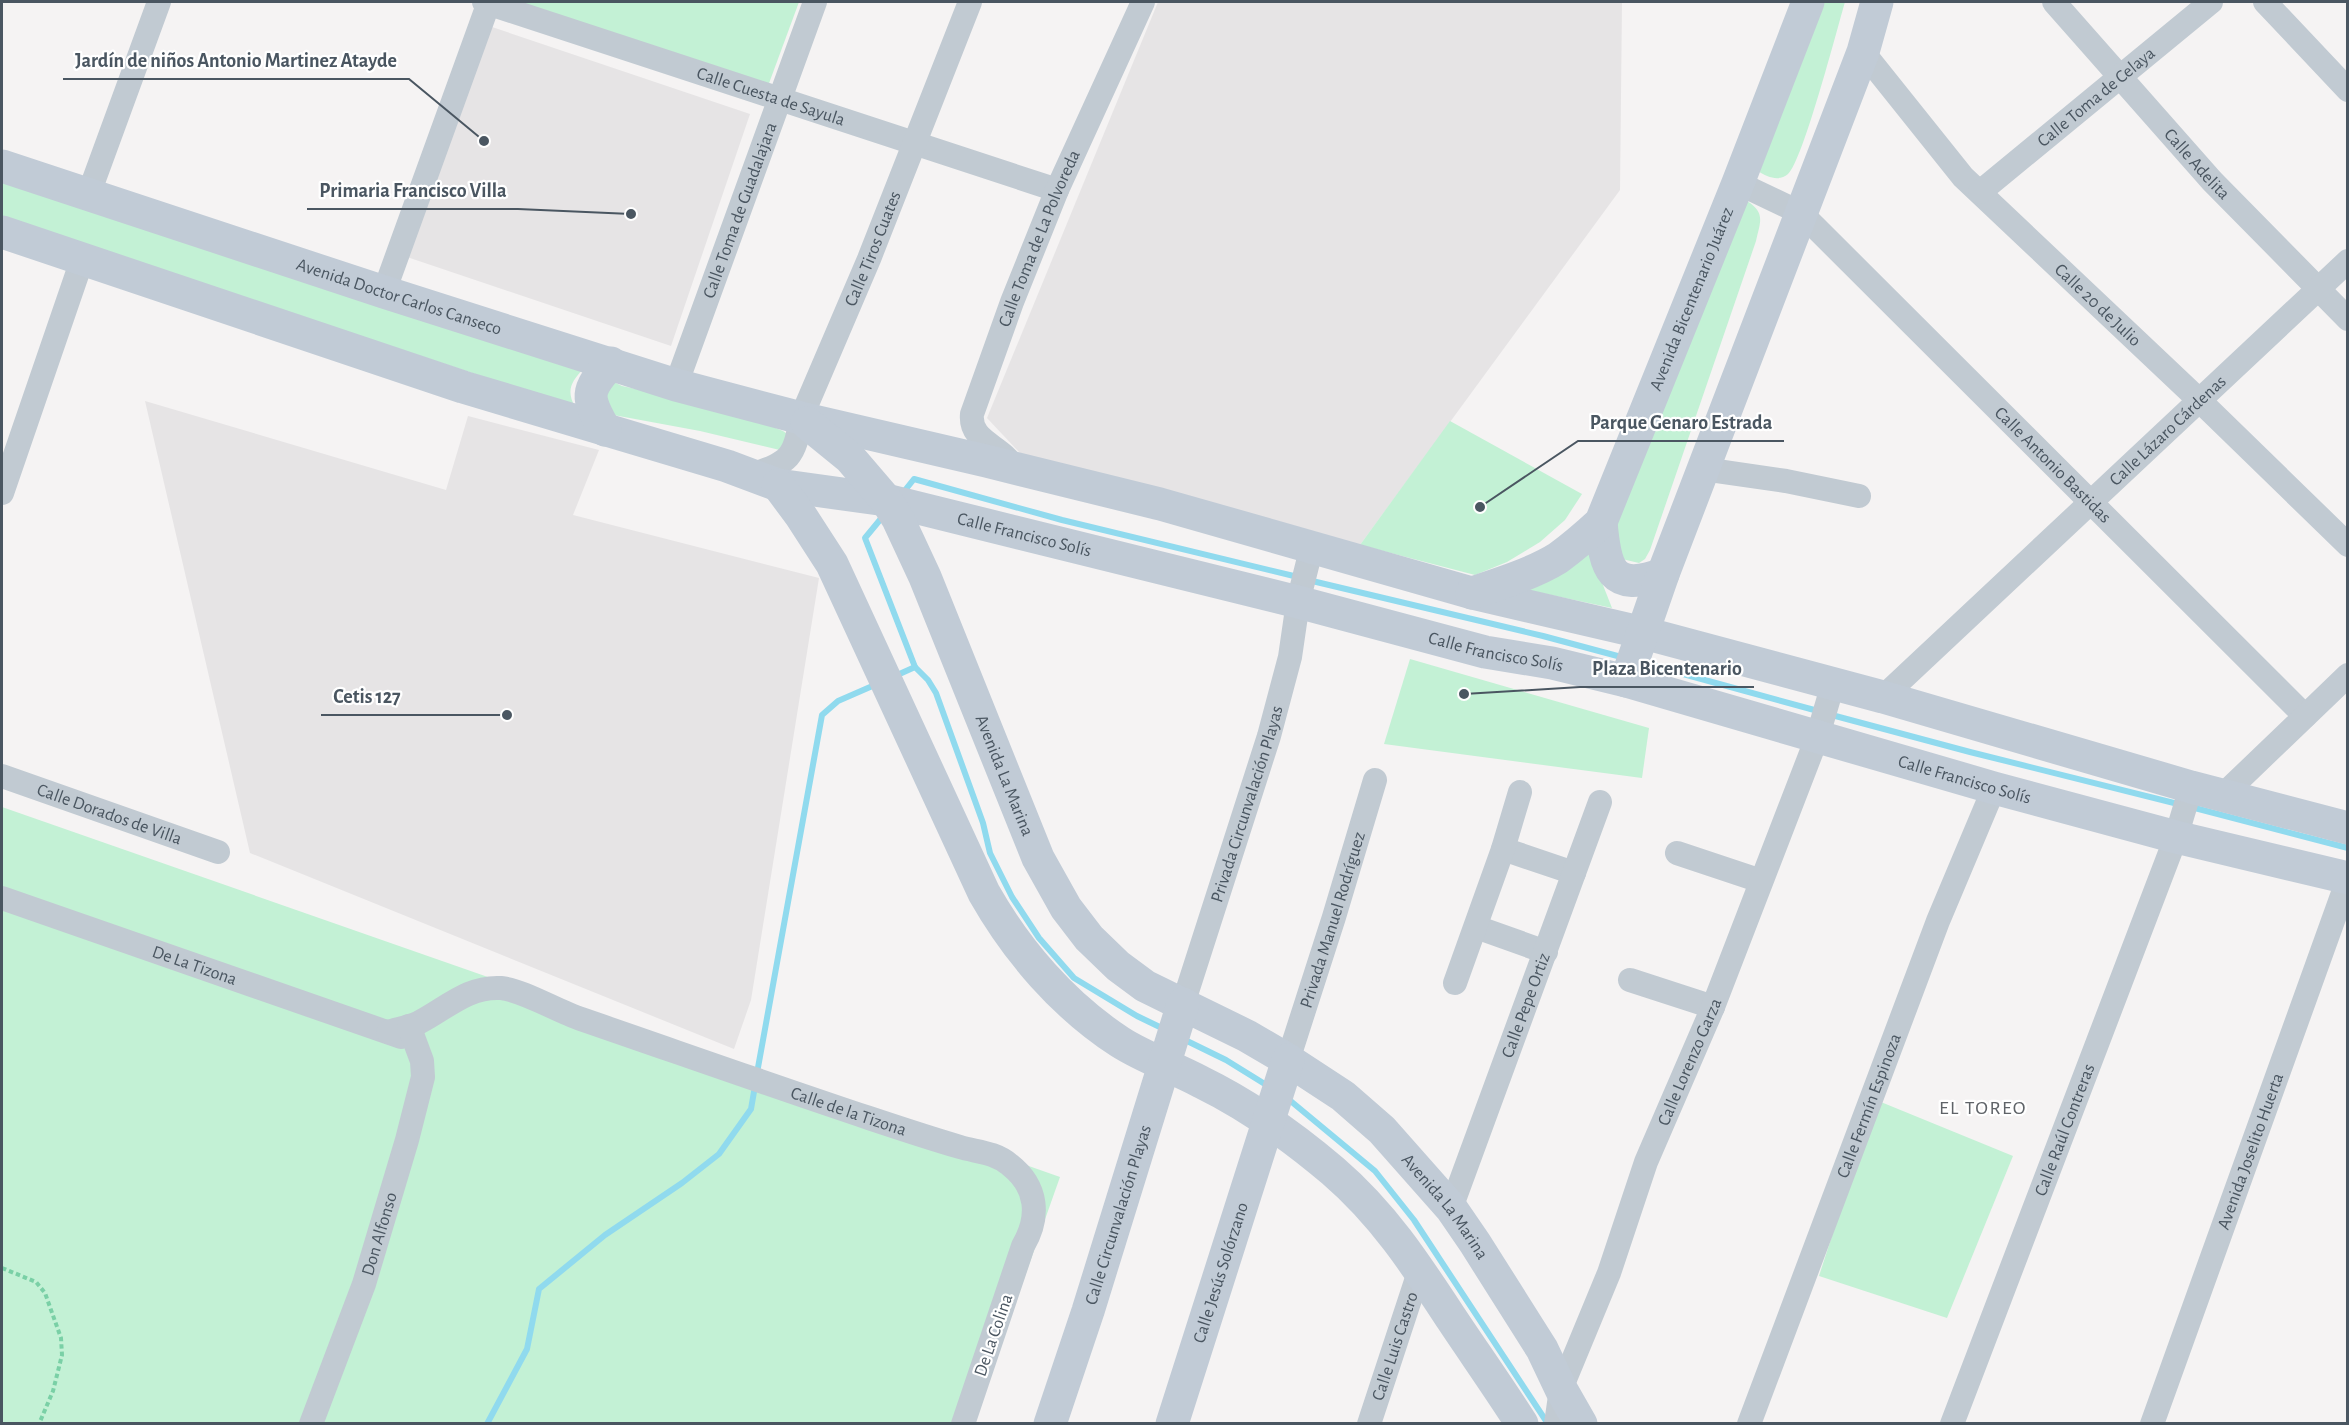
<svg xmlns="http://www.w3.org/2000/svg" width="2349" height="1425" font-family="'Alegreya Sans',sans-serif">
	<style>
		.education { fill: #e6e4e5 }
		.green { fill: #c3f1d5 }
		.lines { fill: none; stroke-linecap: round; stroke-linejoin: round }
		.stream { stroke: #90daee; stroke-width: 6 }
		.path { stroke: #7ad0a6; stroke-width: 4; stroke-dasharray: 4.5 3; stroke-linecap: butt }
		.street { stroke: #c1cad2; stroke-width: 24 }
		.secondary { stroke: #c1cbd6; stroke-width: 33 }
		.labels { text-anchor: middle; stroke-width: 4.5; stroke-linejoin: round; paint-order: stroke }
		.street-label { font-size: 18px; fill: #4a5661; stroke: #fff }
		.neighbourhood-label { font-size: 20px; letter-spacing: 1.5px; fill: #5f6368; stroke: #fff }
		.leader { fill: none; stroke: #4a5661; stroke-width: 2 }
		.callout-dot { fill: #4a5661; stroke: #fff; stroke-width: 2 }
		.callout-label { font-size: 20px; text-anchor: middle; font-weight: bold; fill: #4a5661; stroke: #fff; stroke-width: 4.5; stroke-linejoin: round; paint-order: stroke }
	</style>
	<rect width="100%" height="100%" fill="#f5f3f3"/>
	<g class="education">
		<path d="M1158,2h464l-2,188 -260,355 -340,-92 -33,-35z"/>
		<path d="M486,25l264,89 -79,232 -264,-89z"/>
		<path d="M145,401l301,89 22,-74 131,34 -26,65 246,63 -68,422 -17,49 -484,-196z"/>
	</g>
	<g class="green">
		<path d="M518,2h281l-31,84z"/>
		<path d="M1809,2h36c-8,27 -42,159 -57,172 -9,8 -21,3 -30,-3z"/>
		<path d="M2,177l582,191c-13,14 -18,22 -9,39l-573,-189z"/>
		<path d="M1747,201c19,12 13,21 9,40l-106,309 -5,9 -6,4 -17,-4 -13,-41z"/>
		<path d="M612,381l10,5 104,22 57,23 7,5 -6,15 -84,-20 -92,-17 -9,-22z"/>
		<path d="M1450,421l132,73 -17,26 -25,22 -33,20 -32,13 -115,-30z"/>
		<path d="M1590,552l22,56 -89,-19z"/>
		<path d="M1410,659l239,69 -7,50 -258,-34z"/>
		<path d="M2,807l1058,370 -87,246 -971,1z"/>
		<path d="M1876,1100l137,56 -66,162 -128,-42z"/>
	</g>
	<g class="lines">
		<g class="stream">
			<path d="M902,494l12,-15 148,41 236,57"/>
			<path d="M884,515l-19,23 50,129"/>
			<path d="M1308,580l235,56 82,22"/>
			<path d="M1643,663l175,48"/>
			<path d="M895,676l20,-9 13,13 8,13 47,130 7,30 22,44 27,41 35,40 63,38 29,14"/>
			<path d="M1828,714l142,38 212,53"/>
			<path d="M2191,807l157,41"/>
			<path d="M1183,1039l43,21 42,26"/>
			<path d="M757,1073l65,-358 16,-14 39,-17"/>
			<path d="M1287,1098l88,73 39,49 134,204"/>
			<path d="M487,1424l40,-75 12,-60 66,-54 77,-52 37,-29 32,-45 4,-23"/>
		</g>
		<path class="path" d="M2,1268l34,14 9,11 16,45 1,17 -9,36 -14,33"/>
		<g class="street">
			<path id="s1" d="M484,2l573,188"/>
			<path id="s2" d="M2054,2l158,179 136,138"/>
			<path d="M2265,2l83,88"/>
			<path id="s3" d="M1863,52l100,125 236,223 149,145"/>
			<path id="s4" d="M1738,183l63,30 504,503"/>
			<path id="s5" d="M1980,192l231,-190"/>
			<path d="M88,196l71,-194"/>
			<path d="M384,292l105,-290"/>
			<path id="s6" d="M676,385l139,-383"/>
			<path id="s7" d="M1013,467c-11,-22 -44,-25 -41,-53l40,-112 45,-112 86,-188"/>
			<path d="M1703,469l83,12 73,15"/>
			<path id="s8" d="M752,475c38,-14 42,-16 49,-57l68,-159 101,-257"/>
			<path d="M2,493l80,-233"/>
			<path id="s9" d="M1883,697l465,-436"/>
			<path id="s10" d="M2,776l216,76"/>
			<path d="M2223,795l125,-120"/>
			<path d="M1503,849l71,24"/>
			<path d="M1677,853l84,28"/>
			<path id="s11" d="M2,898l399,139"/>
			<path d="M1476,927l70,25"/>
			<path d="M1630,980l83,27"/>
			<path d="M1455,983l48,-134 17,-57"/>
			<path id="s12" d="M1183,1004l86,-268 21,-79 8,-55 14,-56"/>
			<path id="s13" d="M388,1032c10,-3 21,-5 30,-9 28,-14 49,-37 83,-35 22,2 56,23 80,31 96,33 192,67 288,99 30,10 60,20 91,29 17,5 35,5 50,18 28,22 30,52 13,81l-60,178"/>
			<path id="s14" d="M1288,1060l46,-143 41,-137"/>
			<path id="s15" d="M1451,1208l149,-406"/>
			<path id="s16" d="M311,1424l53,-140 43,-144 16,-63 -1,-16 -13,-35"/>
			<path id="s17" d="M1369,1424l51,-155"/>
			<path id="s18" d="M1556,1424l5,-35 48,-116 37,-111 67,-155 105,-272 15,-51"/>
			<path id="s19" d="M1749,1424l189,-503 56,-133"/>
			<path id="s20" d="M1952,1424l224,-587 15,-50"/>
			<path id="s21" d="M2152,1424l196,-545"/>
		</g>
		<g class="secondary">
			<path id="s22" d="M2,166l382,126 292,93 125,33 185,43 174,43 312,89 172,40 239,64 308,90 157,41"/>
			<path id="s23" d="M2,232l461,155 264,79 51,19 108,15 412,102 187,50 67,11 74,18 368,107 182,49 172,41"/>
			<path id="s24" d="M807,423l43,35 36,42 12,19 27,58 113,281 28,50 23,30 29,28 27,20 102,50 41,24 55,36 39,34 69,78 24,35 67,106 19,40 20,35"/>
			<path d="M605,430c-19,-33 -20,-39 6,-67"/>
			<path d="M778,485l23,31 31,48 152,329c33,58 79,112 136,149 25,16 55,26 81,40 47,23 92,55 132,89 50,43 82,92 118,147 24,36 48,70 71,106"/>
			<path d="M1601,522c4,47 10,71 62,52"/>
			<path id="s25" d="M1472,593c27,-9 62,-20 86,-35 15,-11 29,-23 43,-36l137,-339 70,-181"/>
			<path d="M1626,681l37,-107 200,-522 14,-50"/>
			<path id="s26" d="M1050,1424l38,-113 95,-307"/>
			<path id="s27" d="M1172,1424l116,-364"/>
		</g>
	</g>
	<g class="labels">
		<g class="street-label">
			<text dy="6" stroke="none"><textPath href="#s1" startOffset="302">Calle Cuesta de Sayula</textPath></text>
			<text dy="6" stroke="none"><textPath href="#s5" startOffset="150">Calle Toma de Celaya</textPath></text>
			<text dy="6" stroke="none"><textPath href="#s2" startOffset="216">Calle Adelita</textPath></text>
			<text dy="6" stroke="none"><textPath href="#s6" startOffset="186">Calle Toma de Guadalajara</textPath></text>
			<text dy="6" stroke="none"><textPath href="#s7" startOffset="258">Calle Toma de La Polvoreda</textPath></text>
			<text dy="6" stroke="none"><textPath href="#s8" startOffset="266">Calle Tiros Cuates</textPath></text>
			<text dy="6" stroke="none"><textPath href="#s22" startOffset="418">Avenida Doctor Carlos Canseco</textPath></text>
			<text dy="6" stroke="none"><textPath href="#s25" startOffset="390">Avenida Bicentenario Juárez</textPath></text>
			<text dy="6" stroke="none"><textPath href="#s3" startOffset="346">Calle 20 de Julio</textPath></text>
			<text dy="6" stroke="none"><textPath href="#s9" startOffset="390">Calle Lázaro Cárdenas</textPath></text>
			<text dy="6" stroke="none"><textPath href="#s4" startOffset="426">Calle Antonio Bastidas</textPath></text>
			<text dy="6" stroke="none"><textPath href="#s23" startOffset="1068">Calle Francisco Solís</textPath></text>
			<text dy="6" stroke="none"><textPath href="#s23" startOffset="1554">Calle Francisco Solís</textPath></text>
			<text dy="6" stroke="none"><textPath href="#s24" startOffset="411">Avenida La Marina</textPath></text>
			<text dy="6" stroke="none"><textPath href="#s23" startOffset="2040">Calle Francisco Solís</textPath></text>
			<text dy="6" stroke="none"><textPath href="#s12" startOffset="210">Privada Circunvalación Playas</textPath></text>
			<text dy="6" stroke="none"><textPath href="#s10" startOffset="114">Calle Dorados de Villa</textPath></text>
			<text dy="6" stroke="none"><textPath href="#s14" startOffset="147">Privada Manuel Rodríguez</textPath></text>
			<text dy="6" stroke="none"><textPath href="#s11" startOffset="204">De La Tizona</textPath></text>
			<text dy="6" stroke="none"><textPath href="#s15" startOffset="216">Calle Pepe Ortiz</textPath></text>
			<text dy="6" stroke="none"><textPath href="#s18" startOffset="387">Calle Lorenzo Garza</textPath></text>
			<text dy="6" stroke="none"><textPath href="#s19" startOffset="340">Calle Fermín Espinoza</textPath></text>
			<text dy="6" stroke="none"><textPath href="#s13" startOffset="492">Calle de la Tizona</textPath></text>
			<text dy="6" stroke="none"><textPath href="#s20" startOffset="315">Calle Raúl Contreras</textPath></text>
			<text dy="6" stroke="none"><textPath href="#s21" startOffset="290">Avenida Joselito Huerta</textPath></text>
			<text dy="6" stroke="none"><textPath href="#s24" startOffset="1047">Avenida La Marina</textPath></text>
			<text dy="6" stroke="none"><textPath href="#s26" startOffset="220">Calle Circunvalación Playas</textPath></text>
			<text dy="6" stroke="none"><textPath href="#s16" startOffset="202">Don Alfonso</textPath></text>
			<text dy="6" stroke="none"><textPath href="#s27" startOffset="159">Calle Jesús Solórzano</textPath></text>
			<text transform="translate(993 1335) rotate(-71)" y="6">De La Colina</text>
			<text dy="6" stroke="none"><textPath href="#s17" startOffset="82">Calle Luis Castro</textPath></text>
		</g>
		<g class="neighbourhood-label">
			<text x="1983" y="1114">EL TOREO</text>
		</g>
	</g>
	<path class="leader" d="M484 141L409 79H63M631 214L518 209H307M1480 507L1578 441H1784M1464 694L1580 687H1754M507 715L412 715H321"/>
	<g class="callout-dot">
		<circle cx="484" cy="141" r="6"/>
		<circle cx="631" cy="214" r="6"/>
		<circle cx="1480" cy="507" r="6"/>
		<circle cx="1464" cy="694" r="6"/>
		<circle cx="507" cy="715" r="6"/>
	</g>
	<g class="callout-label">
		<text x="236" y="67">Jardín de niños Antonio Martinez Atayde</text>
		<text x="413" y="197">Primaria Francisco Villa</text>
		<text x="1681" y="429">Parque Genaro Estrada</text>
		<text x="1667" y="675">Plaza Bicentenario</text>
		<text x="367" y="703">Cetis 127</text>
	</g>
	<rect width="2349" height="1425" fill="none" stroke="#4a5661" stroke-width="6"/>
</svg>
